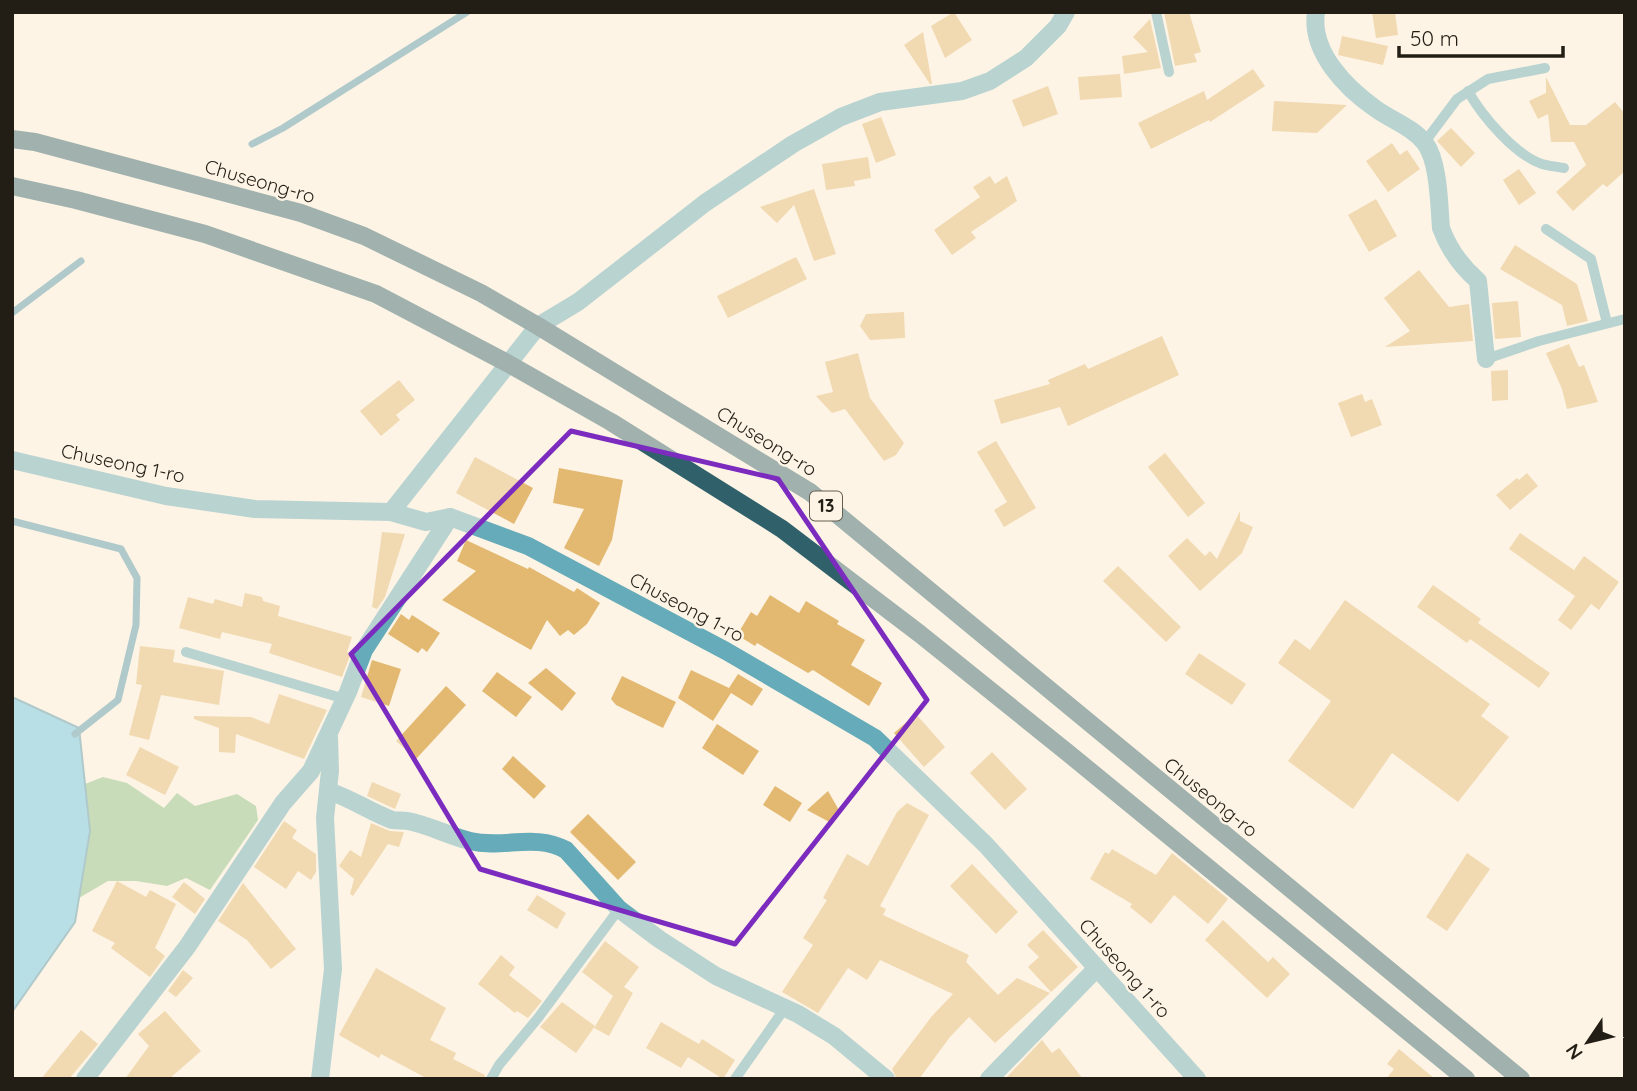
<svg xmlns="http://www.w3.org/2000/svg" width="1637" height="1091" font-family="Quicksand,sans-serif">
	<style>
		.forest { fill: #88bf83 }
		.water { fill: #67c6e7; stroke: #5394a8; stroke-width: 2 }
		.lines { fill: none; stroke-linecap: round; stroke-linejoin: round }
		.stream { stroke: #5394a8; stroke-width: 7 }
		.building { fill: #e3b972 }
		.service { stroke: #66abb9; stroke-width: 10 }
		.minor { stroke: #66abb9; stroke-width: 18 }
		.tertiary { stroke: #66abb9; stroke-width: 18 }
		.primary { stroke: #30616a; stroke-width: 18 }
		.marked { fill: none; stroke: #7b2cbf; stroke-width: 5; stroke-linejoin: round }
		.labels { text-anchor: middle; stroke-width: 5; stroke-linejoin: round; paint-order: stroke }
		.shield { fill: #fdf4e5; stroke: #645e53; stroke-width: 2 }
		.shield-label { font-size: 18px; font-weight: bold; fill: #231e15 }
		.street-label { font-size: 19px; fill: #231e15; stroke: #fdf4e5 }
	</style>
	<rect width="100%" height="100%" fill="#fdf4e5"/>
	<path class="forest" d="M103,777l24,6 37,25 13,-15 18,13 42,-12 19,12 2,14 -48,70 -24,-12 -19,8 -31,-5h-28l-29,17 11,-67 -5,-47z"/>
	<path class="water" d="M12,697l67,31 11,103 -15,91 -63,90z"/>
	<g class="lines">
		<g class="stream">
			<path d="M252,144l31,-16 184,-116"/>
			<path d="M12,313l69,-52"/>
			<path d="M12,521l109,28 16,29 -1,47 -18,75 -43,34"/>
		</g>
	</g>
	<g class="building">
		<path d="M954,12l18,28 -27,18 -14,-32z"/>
		<path d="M1164,12h25l12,40 -7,2 3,8 -22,4z"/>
		<path d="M1372,12h23l3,23 -22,3z"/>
		<path d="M1150,19l11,49 -37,6 -2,-18 26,-4 -15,-15z"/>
		<path d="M923,32l9,52h-2l-26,-39z"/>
		<path d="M1342,36l46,10 -5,19 -45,-10z"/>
		<path d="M1253,69l12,17 -55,36 -1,-2 -58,29 -13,-26 66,-32 3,9z"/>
		<path d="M1120,74l2,23 -42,3 -2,-23z"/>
		<path d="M1546,77l24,48h16l29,-23 10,12v57l-18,16 -4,-3 -30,27 -17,-19 30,-27 -12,-23h-23l-3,-28 -10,5 -9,-18 17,-8z"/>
		<path d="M1048,86l10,28 -35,13 -11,-27z"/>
		<path d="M1274,101l73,4 -30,28 -45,-2z"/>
		<path d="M881,117l15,38 -20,8 -14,-39z"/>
		<path d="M1451,128l24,25 -14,14 -24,-26z"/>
		<path d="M1392,143l8,12 7,-5 13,19 -32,23 -22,-31z"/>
		<path d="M868,157l3,21 -17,3 1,5 -29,4 -4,-26z"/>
		<path d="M1519,169l17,24 -17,12 -16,-25z"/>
		<path d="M990,176l5,8 12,-8 10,25 -46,31 5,6 -24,17 -18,-25 46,-33 -7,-10z"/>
		<path d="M814,189l22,65 -22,7 -20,-56 -17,18 -17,-16z"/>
		<path d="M1376,199l21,37 -28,16 -21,-37z"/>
		<path d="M1515,245l62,39 11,37 -21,5 -5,-21 -62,-36z"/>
		<path d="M796,257l11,22 -79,39 -11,-22z"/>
		<path d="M1419,270l30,37 20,-3 4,37 -88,6 25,-16 -26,-33z"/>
		<path d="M1518,301l3,36 -26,2 -3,-36z"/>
		<path d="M904,312l1,26 -35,2 -10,-14 6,-12z"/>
		<path d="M1162,336l17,39 -111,51 -8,-19 -59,17 -7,-24 56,-16 -2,-4 37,-16 3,5z"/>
		<path d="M1569,344l10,23 5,-2 14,37 -31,7 -5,-20 -16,-36z"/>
		<path d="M858,353l12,45 34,45 -8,12 -12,6 -39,-52 -13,4 -16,-17 17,-4 -8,-30z"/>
		<path d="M1508,370v30l-16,1 -1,-30z"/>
		<path d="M399,380l16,20 -19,15 4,5 -19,16 -21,-25z"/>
		<path d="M1362,394l3,8 7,-3 10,26 -31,12 -13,-34z"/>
		<path d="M996,441l40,67 -32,19 -10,-17 13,-8 -30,-50z"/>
		<path d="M1165,453l40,50 -17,14 -40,-50z"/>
		<path d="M475,457l58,31 -19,36 -58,-31z"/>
		<path d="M559,468l64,12 -11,60 -13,26 -35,-18 20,-39 -31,-6z"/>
		<path d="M1527,473l11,13 -28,24 -14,-15 21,-17 2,2z"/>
		<path d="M1240,511v10l13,6 -11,26 -42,38 -32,-35 19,-18 18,18 5,-5 7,8z"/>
		<path d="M382,532l23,2 -20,63 -8,12 -5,-2z"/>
		<path d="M1520,533l54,37 10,-14 35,26 -20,28 -8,-6 -20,26 -13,-10 17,-24 -66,-47z"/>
		<path d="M466,540l62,29 1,-2 45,25 3,-4 23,15 -13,21 -13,11 -6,-5 -8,6 -13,-16 -16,30 -89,-50 34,-29 -19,-10z"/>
		<path d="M1118,566l63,61 -15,15 -63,-61z"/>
		<path d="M1433,585l48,34 -3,4 72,50 -11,15 -69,-49 -3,4 -50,-36z"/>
		<path d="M245,593l17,4 1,4 17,5 -2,10 74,21 -5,15 4,1 -9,24 -73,-24 3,-9 -50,-12 -2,7 -41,-11 9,-31 25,7 2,-5 27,8z"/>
		<path d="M770,595l29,18 7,-12 33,20 -2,3 28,16 -14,25 31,18 -13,23 -56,-36 -5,3 -51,-30 -2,3 -18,-11 14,-23 6,4z"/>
		<path d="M1345,600l145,104 -9,12 28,21 -51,65 -66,-49 -39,56 -65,-48 43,-60 -53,-38 17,-24 15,11z"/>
		<path d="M401,614l8,6 3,-5 28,18 -13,19 -5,-4 -4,5 -30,-19z"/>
		<path d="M140,646l35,4 -2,12 51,9 -5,34 -58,-10 -12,45 -20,-5 13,-50 -6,-1z"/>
		<path d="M1199,653l47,31 -14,21 -47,-31z"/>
		<path d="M372,660l29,9 -12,37 -28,-9z"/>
		<path d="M546,668l30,25 -14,18 -34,-28z"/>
		<path d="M691,670l38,18 9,-14 25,15 -11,17 -21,-13 -18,28 -35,-23z"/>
		<path d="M497,672l35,25 -16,20 -34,-26z"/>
		<path d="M622,676l54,26 -13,26 -47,-23 -5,-6z"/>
		<path d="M446,686l20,19 -50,54 -20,-18z"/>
		<path d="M279,694l48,16 -23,49 -68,-25 -1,19 -16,-1v-24l-25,-9v-3l57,1 18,7z"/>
		<path d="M916,714l29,33 -21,20 -30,-34z"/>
		<path d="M717,724l42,27 -16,24 -41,-27z"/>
		<path d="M140,747l39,20 -14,28 -39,-20z"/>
		<path d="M992,752l35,37 -22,21 -35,-37z"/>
		<path d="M513,756l33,30 -12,13 -32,-30z"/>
		<path d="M372,782l29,12 -6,15 -28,-13z"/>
		<path d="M775,786l27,17 -12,19 -27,-17z"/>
		<path d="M828,791l12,21 -7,12 -26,-14z"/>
		<path d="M907,803l22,12 -49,91 6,3 -3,6 86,40 -3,7 32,33 19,-17 33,15 -55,50 -26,-26 -19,20 -31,42h-22l-5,-10 40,-53 21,-22 -73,-34 -13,20 -19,-12 -30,45 -36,-21 31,-47 -10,-7 24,-38 -4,-2 24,-44 21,12 29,-54z"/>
		<path d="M588,814l48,48 -18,18 -48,-48z"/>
		<path d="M284,821l13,9 -5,8 24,16v18l-5,8 -13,-9 -12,18 -32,-22z"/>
		<path d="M371,823l19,8 14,1 -5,15 -11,-3 -35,52 -3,-2 4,-15 -15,-13 11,-16 11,7z"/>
		<path d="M1112,849l44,26 16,-22 56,46 -20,25 -34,-29 -23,29 -21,-17 2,-3 -42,-25 15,-27 4,2z"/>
		<path d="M1467,853l23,16 -43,62 -21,-14z"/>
		<path d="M972,864l46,48 -22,22 -46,-48z"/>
		<path d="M117,881l29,16 4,-7 26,14 -21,44 10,8 -15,21 -39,-29 4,-5 -23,-12z"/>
		<path d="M184,882l21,17 -10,15 -23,-17z"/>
		<path d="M243,883l53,66 -25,20 -24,-29 -29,-19z"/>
		<path d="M537,895l29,18 -9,16 -30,-19z"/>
		<path d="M1223,920l45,42 5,-5 17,17 -23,24 -62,-58z"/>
		<path d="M1043,930l35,37 -27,25 -23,-25 11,-10 -12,-12z"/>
		<path d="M605,941l34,26 -15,20 9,6 -24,43 -15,-8 19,-32 -31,-24z"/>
		<path d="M501,955l14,12 -6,8 33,26 -14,17 -11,-7 -2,2 -37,-29z"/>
		<path d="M376,968l70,40 -16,32 26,13 -3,6 32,16 -1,4h-56l-47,-25 -2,4 -40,-23z"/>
		<path d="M183,970l10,8 -17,19 -8,-6z"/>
		<path d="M562,1002l33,24 -19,27 -36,-26z"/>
		<path d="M165,1011l36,40 -32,28h-44l24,-33 -11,-12z"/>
		<path d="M661,1022l38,22 3,-5 33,21 -12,19 -35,-22 -7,11 -35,-20z"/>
		<path d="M81,1030l17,14 -14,17 -15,18h-28z"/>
		<path d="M1042,1040l10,13 7,-5 24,31h-78z"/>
		<path d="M1399,1049l36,30h-49l8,-10 -7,-5z"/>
	</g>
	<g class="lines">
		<g class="service">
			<path d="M1156,12l13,60"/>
			<path d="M1468,91c14,25 47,64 74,73 7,2 15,3 22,4"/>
			<path d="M1424,143l33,-44 31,-20 57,-11"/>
			<path d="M1546,229l45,30 16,64"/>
			<path d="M1486,359l53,-18 86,-22"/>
			<path d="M186,652l159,47"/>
			<path d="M491,1079l8,-14 39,-47 81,-109"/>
			<path d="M735,1079l50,-71"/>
		</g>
		<g class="minor">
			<path d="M1316,12c-6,40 30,76 60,97 17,12 36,18 49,34 14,19 14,62 16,85 8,22 20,38 37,53l8,78"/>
			<path d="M391,512l147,-186 40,-24 127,-99 88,-59 48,-27 39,-15 82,-11 28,-10 36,-23 32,-32 8,-14"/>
			<path d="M328,791c23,7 42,21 64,29 5,1 11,0 16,1 21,4 41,15 62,20 33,8 65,-8 96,9l53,59 40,30 57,37 82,38 36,22 52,43"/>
			<path d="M85,1079l102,-132 96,-144 28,-32 37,-79 16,-42 86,-133"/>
			<path d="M320,1079l13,-110 -8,-151 5,-47 -1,-34"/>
			<path d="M989,1079l108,-111"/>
		</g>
		<path class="tertiary" d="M12,460l154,36 89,13 136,3 35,10 24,-5 78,29 198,105 149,87 111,107 211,234"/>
		<g class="primary">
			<path d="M12,139l23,3 266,71 63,23 117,57 57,33 272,166 711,587"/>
			<path d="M12,186l64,14 129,34 171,60 133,70 102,58 171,107 138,105 148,119 398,326"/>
		</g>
	</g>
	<path d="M0 0H1637V1091H0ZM571,431l207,48 149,221 -192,244 -255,-75 -129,-215z" fill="#fdf4e5" fill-opacity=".55" fill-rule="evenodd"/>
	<path class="marked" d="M571,431l207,48 149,221 -192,244 -255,-75 -129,-215z"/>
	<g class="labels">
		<rect class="shield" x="810" y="491.5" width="32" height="29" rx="5"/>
		<g class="shield-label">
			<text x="826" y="512">13</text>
		</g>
		<g class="street-label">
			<text transform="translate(260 181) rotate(16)" y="7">Chuseong-ro</text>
			<text transform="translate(767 441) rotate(32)" y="7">Chuseong-ro</text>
			<text transform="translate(123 463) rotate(12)" y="7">Chuseong 1-ro</text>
			<text transform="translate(687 607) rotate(28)" y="7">Chuseong 1-ro</text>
			<text transform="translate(1211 797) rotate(39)" y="7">Chuseong-ro</text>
			<text transform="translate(1125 968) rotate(48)" y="7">Chuseong 1-ro</text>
		</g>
	</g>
	<rect width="1637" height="1091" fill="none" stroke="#231e15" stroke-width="28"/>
	<g transform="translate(1588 1042) rotate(235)" stroke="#fdf4e5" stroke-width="5" paint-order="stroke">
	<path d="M0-5L12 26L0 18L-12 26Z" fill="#231e15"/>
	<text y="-10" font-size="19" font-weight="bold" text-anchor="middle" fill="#231e15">N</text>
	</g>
	<path d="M1399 46v10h164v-10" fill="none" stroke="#231e15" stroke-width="3.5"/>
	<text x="1410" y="46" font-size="21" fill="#231e15" stroke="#fdf4e5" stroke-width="5" paint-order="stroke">50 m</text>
</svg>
